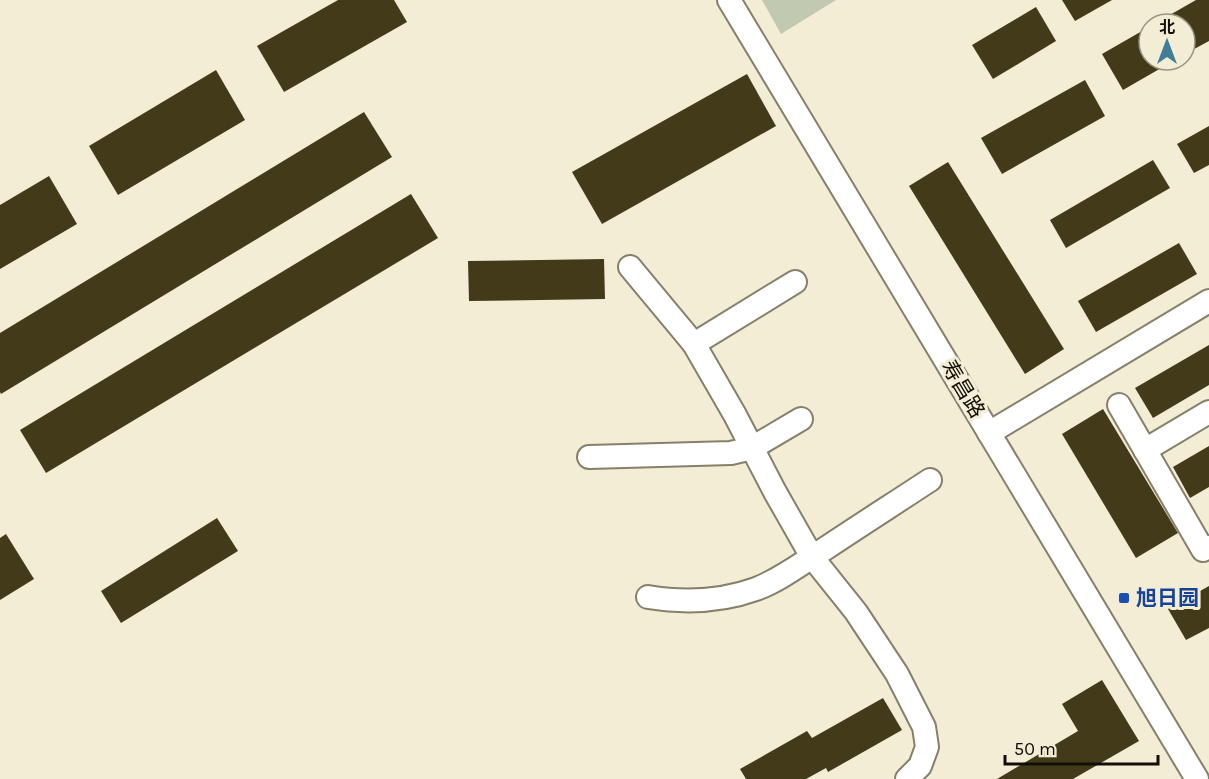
<svg xmlns="http://www.w3.org/2000/svg" width="1209" height="779" font-family="Karla,'Noto Sans SC',sans-serif">
	<style>
		.green { fill: #c1c9b0 }
		.building { fill: #423a19 }
		.lines { fill: none; stroke-linecap: round; stroke-linejoin: round }
		.minor-casing { stroke: #86806b; stroke-width: 26 }
		.minor { stroke: #fff; stroke-width: 22 }
		.transit-dot { fill: #1a4fb4; stroke: #f4edd6; stroke-width: 2 }
		.labels { text-anchor: middle; stroke-width: 6; stroke-linejoin: round; paint-order: stroke }
		.street-label { font-size: 21px; fill: #100e06; stroke: #f4edd6 }
		.transit-label { font-size: 21px; font-weight: bold; fill: #164399; stroke: #f4edd6; text-anchor: start }
	</style>
	<rect width="100%" height="100%" fill="#f4edd6"/>
	<path class="green" d="M762,0h74l-55,34z"/>
	<g class="building">
		<path d="M338,0h56l13,22 -123,70 -27,-46z"/>
		<path d="M1062,0h50l-37,21z"/>
		<path d="M1196,0h13v41l-24,13v-30h-31z"/>
		<path d="M1036,7l20,34 -63,38 -21,-34z"/>
		<path d="M1149,27v33h26l-52,30 -21,-36z"/>
		<path d="M216,70l29,50 -127,75 -29,-49z"/>
		<path d="M747,74l29,52 -174,98 -30,-52z"/>
		<path d="M1085,80l20,36 -103,58 -21,-36z"/>
		<path d="M364,112l28,45 -391,237 -1,-2v-59z"/>
		<path d="M1209,126v39l-15,8 -17,-29z"/>
		<path d="M1153,160l17,28 -104,60 -16,-28z"/>
		<path d="M948,162l116,187 -39,25 -116,-188z"/>
		<path d="M49,176l28,48 -77,45v-64z"/>
		<path d="M411,194l27,44 -392,235 -26,-43z"/>
		<path d="M1179,243l18,31 -101,58 -18,-31z"/>
		<path d="M604,259l1,40 -136,2 -1,-40z"/>
		<path d="M1209,345v40l-56,33 -18,-30z"/>
		<path d="M1103,409l75,124 -42,25 -74,-124z"/>
		<path d="M1209,446v41l-19,11 -17,-31z"/>
		<path d="M217,518l21,33 -117,72 -20,-32z"/>
		<path d="M6,534l28,45 -34,21v-62z"/>
		<path d="M1209,586v42l-23,12 -18,-31z"/>
		<path d="M1102,680l37,61 -66,38h-76l81,-48 -16,-27z"/>
		<path d="M883,698l19,32 -74,42 -2,-4 -20,11h-60l-6,-10 67,-38 5,7z"/>
	</g>
	<g class="lines">
		<defs>
			<g id="minor">
				<path d="M729,0l468,779"/>
				<path d="M630,267l64,77 41,71 40,77 37,65 44,55 41,62 27,53 3,20 -7,19 -13,13"/>
				<path d="M694,344l101,-62"/>
				<path d="M1119,405l84,145 6,-3"/>
				<path d="M989,433l220,-132"/>
				<path d="M1145,450l64,-38"/>
				<path d="M589,457l142,-4 21,-5 49,-29"/>
				<path d="M648,597c37,6 72,5 108,-8 24,-9 46,-26 67,-39 36,-24 72,-47 107,-70"/>
			</g>
		</defs>
		<use href="#minor" class="minor-casing"/>
		<use href="#minor" class="minor"/>
	</g>
	<rect class="transit-dot" x="1118" y="592" width="12" height="12" rx="3"/>
	<g class="labels">
		<g class="street-label">
			<text transform="translate(963 389) rotate(59)" y="7">寿昌路</text>
		</g>
		<g class="transit-label">
			<text x="1136" y="605">旭日园</text>
		</g>
	</g>
	<g transform="translate(1167 42)"><circle r="28" fill="#f4edd6" stroke="#999483" stroke-width="1.5"/>
	<path d="M0-4.5L10 22L0 15L-10 22Z" fill="#417d94"/>
	<text y="-9" font-size="16" font-weight="bold" text-anchor="middle" fill="#100e06">北</text>
	</g>
	<path d="M1005 755v9h153v-9" fill="none" stroke="#100e06" stroke-width="3"/>
	<text x="1014" y="755" font-size="18" fill="#100e06" stroke="#f4edd6" stroke-width="4.5" paint-order="stroke">50 m</text>
</svg>
